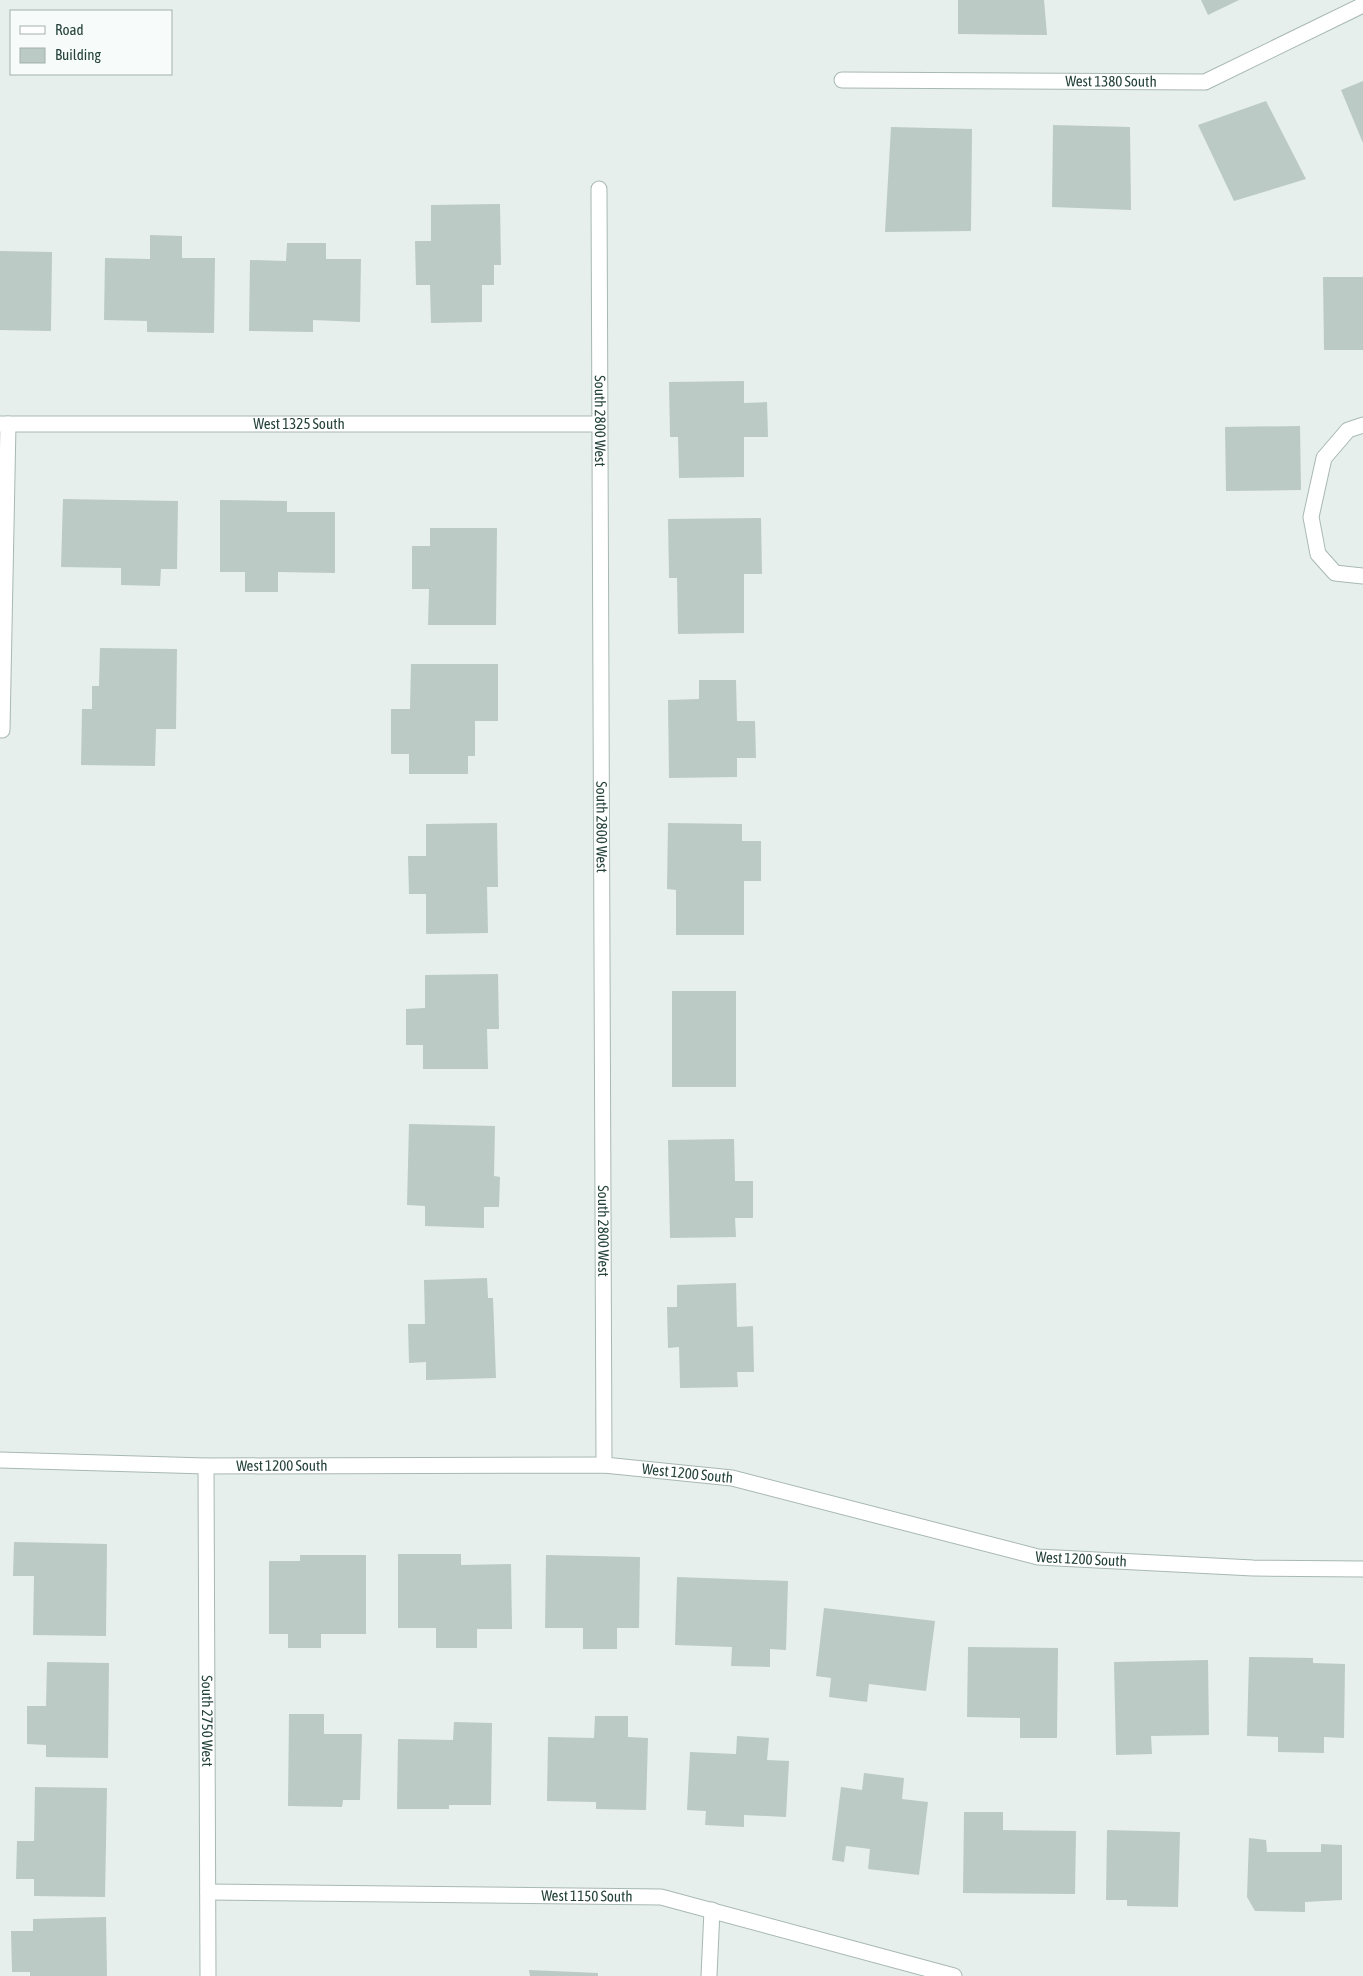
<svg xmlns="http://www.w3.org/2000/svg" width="1363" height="1976" font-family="'Asap Condensed',sans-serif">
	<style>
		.building { fill: #bbcac4 }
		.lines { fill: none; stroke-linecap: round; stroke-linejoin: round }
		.service-casing { stroke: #a8b8b2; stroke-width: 17 }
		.minor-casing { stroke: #a8b8b2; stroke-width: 17 }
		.service { stroke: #fff; stroke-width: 15 }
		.minor { stroke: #fff; stroke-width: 15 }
		.labels { text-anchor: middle; stroke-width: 4.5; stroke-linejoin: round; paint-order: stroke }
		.street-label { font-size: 15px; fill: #24423a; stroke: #f7fbf9 }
	</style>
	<rect width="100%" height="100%" fill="#e6efeb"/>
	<g class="building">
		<path d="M958,0h86l3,35 -89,-1z"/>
		<path d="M1201,0h38l-31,15z"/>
		<path d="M1363,81v62l-22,-53z"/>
		<path d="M1266,101l40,78 -72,22 -36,-76z"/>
		<path d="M1053,125l77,2 1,83 -79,-3z"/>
		<path d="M891,127l81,2 -1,102 -86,1z"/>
		<path d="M500,204l1,61h-7v20h-12v37l-51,1 -1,-38h-14l-1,-44h16v-36z"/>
		<path d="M150,235l32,1v22h33l-1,75 -67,-1v-11l-43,-1 1,-62 45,1z"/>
		<path d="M287,243h39v16h35l-1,63 -47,-2v12l-64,-1 1,-71 36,1z"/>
		<path d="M0,251l52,1 -1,79 -51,-1z"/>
		<path d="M1323,277h40v73h-39z"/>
		<path d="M744,381v22l23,-1 1,35h-24v40l-65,1 -1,-41h-8l-1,-55z"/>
		<path d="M1300,426l1,64 -75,1 -1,-64z"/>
		<path d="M63,499l115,2 -1,68h-16l-1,17 -39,-1v-17l-60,-1z"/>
		<path d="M220,500l67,1v11h48v61l-57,-1v20h-33v-20h-25z"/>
		<path d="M761,518l1,56h-18v59l-66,1 -1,-56h-8l-1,-59z"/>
		<path d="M430,528h67l-1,97h-68l1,-36h-17v-43h18z"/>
		<path d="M100,648l77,1 -1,80h-20l-1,37 -74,-1 1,-56h10v-23h7z"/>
		<path d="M411,664h87v57h-23v35h-7v18h-59v-20h-18v-45h19z"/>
		<path d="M699,680h37l1,41h18l1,37h-19v19l-68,1 -1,-78 31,-1z"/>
		<path d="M497,823l1,64h-11l1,46 -62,1v-40h-17l-1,-38h18v-32z"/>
		<path d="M668,823l74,1v17h19v40h-17v54h-68v-45l-9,-1z"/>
		<path d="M498,974l1,55h-12l1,40h-65v-24h-17v-36l19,-1v-33z"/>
		<rect x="672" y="991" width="64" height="96"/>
		<path d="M409,1124l86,2 -1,50 6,1 -1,30h-15v21l-59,-2v-20l-18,-1z"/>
		<path d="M734,1139l1,42h18v37h-18l1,19 -66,1 -2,-98z"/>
		<path d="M487,1278l1,20h5l3,80 -70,2v-18l-17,1 -1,-39h17l-1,-44z"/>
		<path d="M736,1283l1,44 16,-1 1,46h-17l1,15 -58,1 -1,-41 -11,1 -1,-41h10v-22z"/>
		<path d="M14,1542l93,2 -1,92 -73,-1 1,-59h-21z"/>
		<path d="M398,1554h63v11l50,-1 1,65h-35v19h-41v-20h-38z"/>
		<path d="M300,1555h66v79h-45v14h-33v-14h-19v-73h31z"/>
		<path d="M546,1555l94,2 -1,71h-22v21h-34v-21h-38z"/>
		<path d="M677,1577l111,4 -2,69 -16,-1v18l-39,-1 1,-19 -57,-2z"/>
		<path d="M824,1608l111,13 -9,70 -57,-7 -2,18 -38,-5 2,-19 -15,-2z"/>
		<path d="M968,1647l90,1 -1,90h-37v-20l-53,-1z"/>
		<path d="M1249,1657l64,1v5l32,1 -1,74 -20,-1v16l-46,-1v-15l-31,-1z"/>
		<path d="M1208,1660l1,75 -58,1 1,18 -36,1 -2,-93z"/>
		<path d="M47,1662l62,1 -1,95 -62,-1v-12l-19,-1v-38h19z"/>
		<path d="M289,1714h35v20h38l-2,66h-17l-1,7 -54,-1z"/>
		<path d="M595,1716h33v21l20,1 -2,72 -50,-1v-7l-49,-1 1,-64 46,1z"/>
		<path d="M454,1722l38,1 -1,82h-42v4h-52l1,-70 55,1z"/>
		<path d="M737,1736l32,2 -2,22 22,1 -3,56 -42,-2v12l-39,-2 1,-14 -19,-1 3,-58 46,2z"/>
		<path d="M864,1773l40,5 -2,21 26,3 -9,73 -51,-6 2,-20 -24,-3 -2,16 -12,-2 9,-73 21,3z"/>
		<path d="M35,1787l72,1 -2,109 -71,-1v-17h-18l1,-38h17z"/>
		<path d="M964,1812h39v18l73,1 -1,63 -112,-1z"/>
		<path d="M1107,1830l73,2 -2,75 -51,-1v-6h-21z"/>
		<path d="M1249,1838l17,2 1,12h54v-8l21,1v55l-37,2v10l-50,-1 -8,-14z"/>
		<path d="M106,1917l1,59h-77v-4h-18l-1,-41h22v-12z"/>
		<path d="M529,1970l69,3v3h-68z"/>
	</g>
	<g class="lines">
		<defs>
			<path id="service" d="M1363,425l-15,5 -24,28 -13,59 7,37 17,19 28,3"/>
			<g id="minor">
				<path id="s1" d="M842,80l363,2 158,-77"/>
				<path id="s2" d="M599,189l5,1276"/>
				<path id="s3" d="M0,424h598"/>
				<path d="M2,730l6,-306"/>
				<path id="s4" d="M0,1460l206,6 398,-1 128,13 306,79 215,11 110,1"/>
				<path id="s5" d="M206,1466l2,510"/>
				<path id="s6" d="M208,1892l453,5 293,79"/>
				<path d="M709,1976l3,-66"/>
			</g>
		</defs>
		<use href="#service" class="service-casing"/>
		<use href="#minor" class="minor-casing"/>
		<use href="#service" class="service"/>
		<use href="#minor" class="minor"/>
	</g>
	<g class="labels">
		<g class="street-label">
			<text dy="5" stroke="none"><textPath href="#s1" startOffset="269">West 1380 South</textPath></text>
			<text dy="5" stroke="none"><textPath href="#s2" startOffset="232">South 2800 West</textPath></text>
			<text dy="5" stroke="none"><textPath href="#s3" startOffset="299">West 1325 South</textPath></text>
			<text dy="5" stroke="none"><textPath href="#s2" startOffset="638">South 2800 West</textPath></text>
			<text dy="5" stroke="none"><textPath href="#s2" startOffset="1042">South 2800 West</textPath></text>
			<text dy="5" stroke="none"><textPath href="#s4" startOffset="282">West 1200 South</textPath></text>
			<text dy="5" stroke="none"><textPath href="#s4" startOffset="688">West 1200 South</textPath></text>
			<text dy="5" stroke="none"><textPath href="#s4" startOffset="1092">West 1200 South</textPath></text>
			<text dy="5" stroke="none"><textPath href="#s5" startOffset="255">South 2750 West</textPath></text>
			<text dy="5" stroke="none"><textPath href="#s6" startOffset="379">West 1150 South</textPath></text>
		</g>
	</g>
	<rect x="10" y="10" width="162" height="65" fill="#f7fbf9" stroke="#a3b1ad"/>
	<rect x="20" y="26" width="25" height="8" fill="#ffffff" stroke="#a3b1ad"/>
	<text x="55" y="35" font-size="15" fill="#24423a">Road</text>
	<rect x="20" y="48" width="25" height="15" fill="#bbcac4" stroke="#a3b1ad"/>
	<text x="55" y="60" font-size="15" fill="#24423a">Building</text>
</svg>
